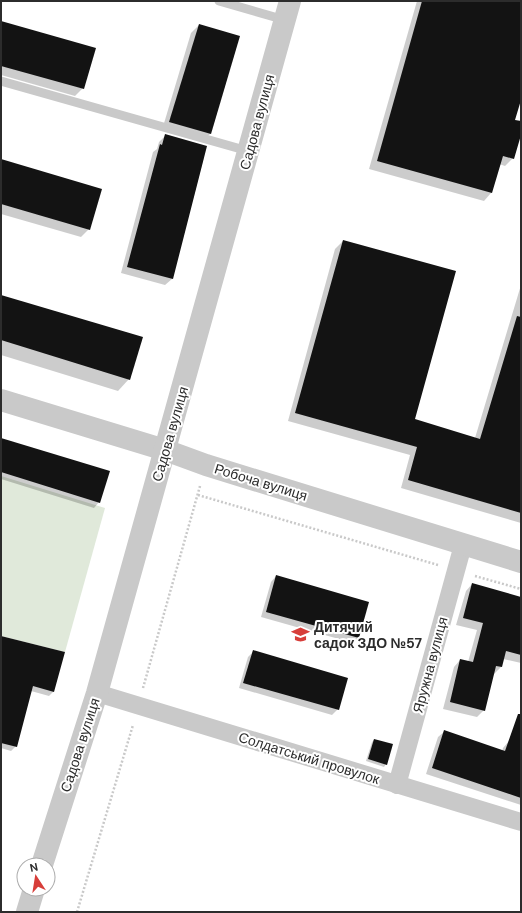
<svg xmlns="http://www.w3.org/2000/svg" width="522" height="913" font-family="'DM Sans',sans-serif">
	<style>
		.green { fill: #e0e9da }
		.shadow { fill: #0003 }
		.building { fill: #131313 }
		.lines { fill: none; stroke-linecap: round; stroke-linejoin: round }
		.path { stroke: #c9c9c9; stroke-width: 2.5; stroke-dasharray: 2 2; stroke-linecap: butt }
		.service { stroke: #c9c9c9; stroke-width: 9 }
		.minor { stroke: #c9c9c9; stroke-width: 18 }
		.tertiary { stroke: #c9c9c9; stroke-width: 22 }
		.labels { text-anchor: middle; stroke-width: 4; stroke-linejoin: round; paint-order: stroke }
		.street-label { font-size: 14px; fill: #2c2c2c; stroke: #fff }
		.poi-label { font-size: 14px; font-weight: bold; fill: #2c2c2c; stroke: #fff; text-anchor: start }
	</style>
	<rect width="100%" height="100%" fill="#fff"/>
	<path class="green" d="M1,476l104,32 -40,144 -64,-16z"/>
	<g class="shadow">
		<path d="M417,1h104v95l-7,24 7,2v9l-8,27 -8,8 -6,-2 -8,29 -7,8 -115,-32z"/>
		<path d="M1,22l82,66 -8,8 -74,-21z"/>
		<path d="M199,25l11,109 -8,7 -40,-11 29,-97z"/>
		<path d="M166,135l38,22 -32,122 -7,6 -44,-12 32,-121 4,-3 2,-7z"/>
		<path d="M1,160l88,69 -8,8 -80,-23z"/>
		<path d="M343,241l71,179 61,18 46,-153v238l-120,-35 9,-33 -122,-34 47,-172z"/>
		<path d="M1,296l128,83 -11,12 -117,-36z"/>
		<path d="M1,439l98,63 -5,6 -93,-29z"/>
		<path d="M276,576l82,62 -5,5 -92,-26 10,-35z"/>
		<path d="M472,584l49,26v53l-18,-4 -2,8 -7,7 -1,-1 -9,37 -7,7 -34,-8 11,-42 6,-7 8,2 9,-32 -21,-5 10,-34z"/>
		<path d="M1,637l63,16 -11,39 -4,4 -18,-5 -15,55 -5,5 -10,-3z"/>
		<path d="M253,652l85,57 -6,6 -93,-27 9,-31z"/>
		<path d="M445,731l57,20 1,-3 6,-7 12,4v60l-95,-31 12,-37z"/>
		<path d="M374,740l12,24 -2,3 -18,-6 6,-19z"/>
	</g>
	<g class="building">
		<path d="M422,1h99v99l-6,20 6,1v14l-7,24 -11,-3 -11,37 -115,-32z"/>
		<path d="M1,21l95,27 -12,41 -83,-23z"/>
		<path d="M199,24l41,12 -29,98 -42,-12z"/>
		<path d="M165,134l42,12 -34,133 -46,-12 33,-123 2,1z"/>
		<path d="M1,159l101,30 -12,41 -89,-26z"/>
		<path d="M343,240l113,31 -41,148 65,20 37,-123 4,1v196l-113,-33 9,-33 -122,-34z"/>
		<path d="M1,295l142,42 -13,43 -129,-40z"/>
		<path d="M1,438l109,33 -10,32 -99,-31z"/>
		<path d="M276,575l93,27 -10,36 -93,-26z"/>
		<path d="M472,583l49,14v58l-15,-4 -4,16 -6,-1 -11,45 -35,-9 10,-43 13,3 10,-39 -20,-5z"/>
		<path d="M1,636l64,16 -11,40 -21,-6 -16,61 -16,-4z"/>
		<path d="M253,650l95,28 -9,32 -96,-27z"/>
		<path d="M518,714h3v84l-89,-30 12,-38 61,21z"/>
		<path d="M374,739l19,5 -6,21 -19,-6z"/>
	</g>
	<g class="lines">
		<g class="path">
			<path d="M198,495l240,70"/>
			<path d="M475,576l46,13"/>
			<path d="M143,688l57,-202"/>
			<path d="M77,912l56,-187"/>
		</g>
		<g class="service">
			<path d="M219,1l66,19"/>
			<path d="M1,81l247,70"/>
		</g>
		<g class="minor">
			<path d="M97,693l424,129"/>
			<path d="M397,785l66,-240"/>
		</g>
		<g class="tertiary">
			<path d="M1,400l164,50 41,15 315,97"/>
			<path d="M42,865l55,-172 193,-692"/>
			<path d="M27,912l7,-23"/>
		</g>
	</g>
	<defs>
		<symbol id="school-bare" viewBox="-9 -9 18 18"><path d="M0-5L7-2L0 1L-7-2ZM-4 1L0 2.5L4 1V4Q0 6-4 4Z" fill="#d73e3a" stroke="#fff" stroke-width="2.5" paint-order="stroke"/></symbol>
	</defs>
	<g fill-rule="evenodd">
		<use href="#school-bare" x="288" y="622" width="25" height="25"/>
	</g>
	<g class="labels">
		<g class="street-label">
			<text transform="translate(257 122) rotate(-75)" y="5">Садова вулиця</text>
			<text transform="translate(170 434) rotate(-74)" y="5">Садова вулиця</text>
			<text transform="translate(261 482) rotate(17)" y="5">Робоча вулиця</text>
			<text transform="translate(430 665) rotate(-75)" y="5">Яружна вулиця</text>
			<text transform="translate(80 745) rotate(-72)" y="5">Садова вулиця</text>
			<text transform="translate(309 758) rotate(17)" y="5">Солдатський провулок</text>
		</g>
		<g class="poi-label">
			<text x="314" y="632">Дитячий<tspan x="314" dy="16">садок ЗДО №57</tspan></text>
		</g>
	</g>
	<rect width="522" height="913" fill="none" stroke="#2c2c2c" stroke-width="4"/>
	<g transform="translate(36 877) rotate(348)"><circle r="19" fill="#ffffff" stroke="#ababab"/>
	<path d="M0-3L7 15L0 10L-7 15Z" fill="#d73e3a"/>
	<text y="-6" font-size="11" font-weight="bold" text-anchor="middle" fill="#2c2c2c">N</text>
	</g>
</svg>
